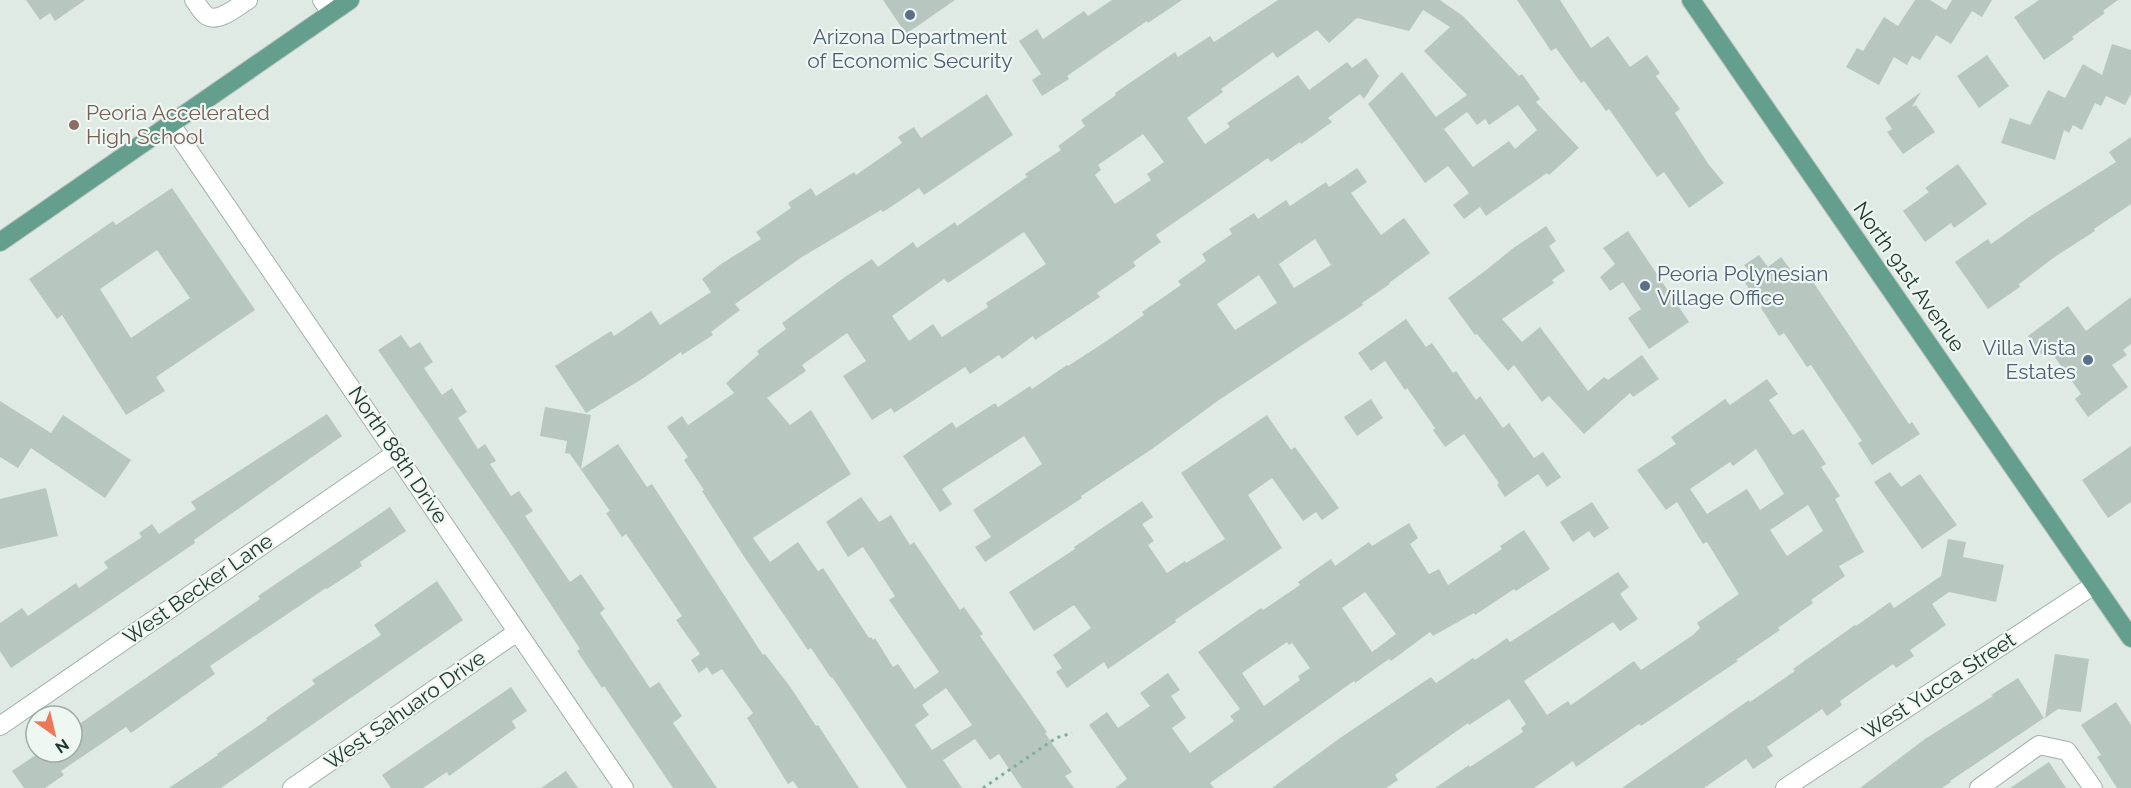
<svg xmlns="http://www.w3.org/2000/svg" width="2131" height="788" font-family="Raleway,sans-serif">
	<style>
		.building { fill: #b7c7c0; fill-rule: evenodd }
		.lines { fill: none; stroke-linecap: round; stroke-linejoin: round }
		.minor-casing { stroke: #a2b1ab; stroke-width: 20 }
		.major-casing { stroke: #bcc4c1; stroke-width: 20 }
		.path { stroke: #80ad9d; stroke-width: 3; stroke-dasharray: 3 4.5; stroke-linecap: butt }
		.minor { stroke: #fff; stroke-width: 18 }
		.major { stroke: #649e8d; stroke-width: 18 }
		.service-dot { fill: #5c6f8a; stroke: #eff7f3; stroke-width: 2 }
		.education-dot { fill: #8d6e63; stroke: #eff7f3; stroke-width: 2 }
		.labels { text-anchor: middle; stroke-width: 4.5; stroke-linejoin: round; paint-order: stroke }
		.service-label { font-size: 21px; fill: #4e5e75; stroke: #eff7f3 }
		.education-label { font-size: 21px; fill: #785e54; stroke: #eff7f3; text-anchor: start }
		.street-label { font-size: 21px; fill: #213931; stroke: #eff7f3 }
	</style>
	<rect width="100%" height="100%" fill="#dfeae4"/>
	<g class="building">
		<path d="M26,0h59l-30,21 -5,-8 -10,7z"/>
		<path d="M883,0h72l-49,34z"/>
		<path d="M1112,0h70l-34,23 -1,-2 -38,26 -42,29 2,3 -27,17 -10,-16 9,-6 -22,-33 18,-12 6,10 41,-28 4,5z"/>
		<path d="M1278,0h162l23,16 56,60 3,-2 18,25 -4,3 43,46 -30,27 -2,-2 -61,43 -6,-9 -16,12 -11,-14 16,-12 -21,-27 -23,17 -57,-79 34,-32 34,45 31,-22 -43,-44 26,-24 -27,-17 -14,21 -52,-13 -28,25 -12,-13 -40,28 -4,-6 -52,37 2,3 -36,26 18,26 25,-17 -3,-4 71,-48 11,15 38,-28 5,6 14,-10 13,18 -15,23 -4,-5 -32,24 4,4 -31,22 -1,-2 -29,20 -3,-4 -112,77 5,7 -28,20 3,4 -39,27 3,4 -65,43 -2,-4 -31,23 -3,-4 -29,19 -5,-7 -71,46 -3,-5 -19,12 -29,-44 23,-15 -19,-28 -45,32 4,6 -39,27 23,27 21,-15 40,64 -98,64 17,24 28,-20 20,29 5,-3 46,70 2,-1 2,3 2,-2 18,29 5,-3 17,25 24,-17 -50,-72 6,-4 -32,-49 -15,10 -22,-35 35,-25 18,25 12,-7 19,30 4,-3 46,68 4,-3 19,27 -3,2 67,96 -2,1 27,39 -7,4 9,12h-52l-23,-34 -9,6 -15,-21 -32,21 19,28h-55l-75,-111 -1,1 -20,-30 -3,2 -65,-95 -41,-64 2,-1 -20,-30 4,-3 -21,-30 15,-11 6,9 46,-32 -8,-10 33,-29 -2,-3 29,-22 -4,-6 63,-46 27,-18 6,8 35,-25 4,6 38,-26 2,4 70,-49 -2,-3 36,-24 -3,-4 27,-20 -4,-6 35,-25 -1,-2 60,-41 3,5 32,-21 4,6zM1518,105l19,25 -22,19 -6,-8 -36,26 -29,-38 23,-17 10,13 8,-6 4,6zM1143,134l21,28 -17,12 4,6 -36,24 -20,-29 6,-5 -3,-5zM1024,232l22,32 -60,39 2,4 -46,30 -9,-13 -24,17 -17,-25 52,-37 4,4zM946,688l26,37 -40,25 -17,-25 14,-10 -7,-10z"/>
		<path d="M1517,0h43l31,48 17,-12 22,31 17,-12 13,18 -4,3 24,33 -5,4 34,52 15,18 -35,25 -25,-36 -7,5 -48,-68 -3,2 -22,-30 -3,2 -25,-35 -5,3z"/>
		<path d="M1915,0h15l16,10 6,-10h40l-10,17 -10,-6 -21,33 -15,-9 -16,25 -8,-4 -5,9 -13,-8 -15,28 -33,-18 11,-19 6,3 21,-34 14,9z"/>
		<path d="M2039,0h79l-15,11 2,2 -33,24 2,2 -30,21 -30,-43z"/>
		<path d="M2112,44l19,6v44l-6,11 -19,-9 -5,10 -6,-3 -13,27 -9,-5 -4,8 -5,-3 -9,30 -54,-17 9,-25 20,7 18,-35 17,8 18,-34 19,11z"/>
		<path d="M1987,55l22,31 -30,22 -22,-32z"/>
		<path d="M1921,92l-9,15 4,-2 19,27 -32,22 -16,-22 5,-3 -7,-11z"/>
		<path d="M987,94l26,41 -89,60 -5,-7 -36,24 -2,-2 -79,47 -67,47 5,6 -29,22 2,3 -31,20 -1,-3 -39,27 -56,34 -31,-47 56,-35 3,5 37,-25 9,14 51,-33 -9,-13 19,-15 40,-25 -5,-7 35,-24 -3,-5 23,-15 5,8 38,-24 2,3 46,-32 -4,-6 16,-10 7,11z"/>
		<path d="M2131,137v67l-37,25 1,2 -39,25 -37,28 1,3 -32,22 -33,-47 33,-23 3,5 38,-27 87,-55 -7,-10z"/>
		<path d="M1958,164l29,40 -33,24 -3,-5 -26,19 -22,-31 26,-19 -4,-4z"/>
		<path d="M1357,168l10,14 -16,11 30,42 23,-17 26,35 -41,30 1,1 -28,19 1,2 -144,95 -67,49 -71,47 1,2 -97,64 -10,-15 16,-10 -18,-27 69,-46 -18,-28 -82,53 10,15 -12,8 -37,-56 49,-34 4,6 39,-25 3,4 32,-21 2,3 35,-24 1,1 37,-24 39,-27 -2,-3 39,-27 -3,-4 28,-20 -4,-7 30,-20 -3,-5 25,-16 4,6 28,-19 4,6 36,-24 3,5zM1315,239l16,26 -37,23 -15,-24zM1259,275l18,28 -42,27 -18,-26z"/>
		<path d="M172,188l83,122 -99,67 9,14 -39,24 -64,-100 -5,4 -28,-40 84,-58 3,4zM157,250l33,48 -59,40 -31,-49z"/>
		<path d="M1546,226l10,15 -7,5 16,25 -13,9 2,3 -52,36 20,23 18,-15 48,64 16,-14 4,3 34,-25 17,24 -26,18 -3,-4 -46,41 -35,-38 -7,6 -28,-37 -6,6 -31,-37 -2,1 -27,-37 37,-27 27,-22z"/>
		<path d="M1628,231l61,91 -40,27 -21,-31 13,-9 -18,-27 -13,9 -10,-14 15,-13 -12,-16z"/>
		<path d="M1759,255l9,12 13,-10 19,25 9,-6 100,148 3,-2 8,12 -48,31 -14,-22 4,-2 -51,-76 -4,2 -23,-34 -5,3 -18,-28 1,-1 -19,-27 8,-6 -7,-9z"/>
		<path d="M2131,297v47l-8,6 4,5 -15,10 16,22 -40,30 -13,-18 6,-5 -32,-45 -8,5 -13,-18 40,-30 18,25z"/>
		<path d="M1406,319l20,28 6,-4 21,30 3,-2 20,29 4,-4 23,32 6,-5 25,35 9,-6 18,25 -14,10 -9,-13 -33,23 -8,-12 2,-2 -35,-49 -19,13 -12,-17 2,-2 -28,-40 -2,2 -20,-29 -14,10 -13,-18z"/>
		<path d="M401,335l9,13 10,-6 13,20 -9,6 18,27 10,-7 15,24 -9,6 20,31 7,-5 11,17 -6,3 21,32 8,-5 14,20 -8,5 45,66 11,-8 24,35 -5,4 50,75 9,-6 23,34 -9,7 44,65h-44l-69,-102 -2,2 -25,-37 3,-2 -67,-102 -135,-197z"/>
		<path d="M1767,379l11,15 -9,6 24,35 10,-6 23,35 -5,3 19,29 -5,3 29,53 -25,14 6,10 -34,24 2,3 -35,25 2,2 -44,30 2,1 -97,65 -2,-2 -63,43 -3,-6 -39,27h-99l34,-23 1,2 53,-35 -2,-4 5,-4 -17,-25 -40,26 -1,-2 -73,52 3,5 -12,8h-114l68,-50 91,-61 5,6 37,-25 2,2 32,-22 3,4 108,-70 11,15 -9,7 18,25 -18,12 -7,-9 -89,59 23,34 21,-14 3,4 63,-44 7,9 52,-35 7,-7 -3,-5 42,-29 -32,-52 -4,2 -26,-42 -11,8 -29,-40 39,-26 -5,-7 54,-38 5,6zM1756,449l28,45 -24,16 -13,-21 -40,25 -17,-25 40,-27 3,4zM1808,505l15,26 -36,25 -17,-26z"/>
		<path d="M1371,399l12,19 -26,18 -13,-19z"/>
		<path d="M0,401l51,32 12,-18 68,45 -26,38 -74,-50 -13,20 -18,-11z"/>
		<path d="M545,407l46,8 -10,54 37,-25 29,43 5,-3 111,171 2,-1 26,34 25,38 2,-1 41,63h-61l-5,-7 -5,3 -41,-66 6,-5 -31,-44 -10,6 -5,-8 -8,6 -8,-13 9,-6 -24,-34 6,-4 -56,-82 -4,3 -16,-24 4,-2 -40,-57 -5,-1 2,-12 -27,-5z"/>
		<path d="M327,414l15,22 -148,104 1,3 -184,125 -11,-17v-28l22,-15 6,8 48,-33 3,5 29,-20 -4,-6 38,-25 -3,-4 13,-9 7,10 37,-25 -5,-7z"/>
		<path d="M1267,415l24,35 4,-3 44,61 -17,12 -6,-8 -13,9 -31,-43 -24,17 34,53 -107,72 1,2 -68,47 -4,-7 -37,26 -11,-16 6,-4 -9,-13 38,-27 -17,-23 -40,26 -25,-39 66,-43 -1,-2 68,-46 11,16 -11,7 12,17 -6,4 19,28 18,-12 1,2 39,-24 -44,-66z"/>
		<path d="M2131,446v56l-23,16 -26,-38z"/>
		<path d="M1890,472l11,15 19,-13 37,51 -35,24 -48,-67z"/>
		<path d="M46,488l12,48 -58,13v-50z"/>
		<path d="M1592,502l17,26 -15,10 -5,-7 -16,11 -13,-20z"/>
		<path d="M390,507l16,24 -46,31 2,4 -35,23 -1,-1 -116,78 5,8 -84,59 -5,-6 -65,44 3,4 -19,13h-21l-12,-17 28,-19h32v-23l188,-130 -2,-3z"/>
		<path d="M1409,523l9,15 -8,6 19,30 10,-5 9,16 54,-36 -2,-3 24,-16 26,39 -34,22 -2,-2 -39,26 -1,-2 -41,23 -3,-4 -39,29 -2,-2 -34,24 -1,-2 -144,102 4,5h-99l12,-9 -38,-54 18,-13 11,16 32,-22 -10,-13 28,-20 12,17 -9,6 15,22 -14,10 18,25 44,-32 -4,-5 10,-7 -42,-57 63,-44 2,2 37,-25 -2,-3 33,-23 4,7 34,-24 3,4zM1365,592l31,42 -24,18 -30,-44zM1287,642l2,3 3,-2 18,25 -12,8 2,4 -36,26 -22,-33z"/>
		<path d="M1948,539l18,3 -3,15 41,8 -8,37 -47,-10 -17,12 14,21 -36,25 4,6 -18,12 -3,-4 -53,37 2,4 -15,11 -5,-7 -55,38 6,9 -20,13 -7,-10 -42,29h-82l127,-88 1,2 45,-31 -2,-2 62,-44 1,1 34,-24 4,6 47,-32z"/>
		<path d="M437,581l26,39 -242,168h-52l49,-33 -1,-1 50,-34 -1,-2 49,-34 -3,-4 69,-45 -7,-10z"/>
		<path d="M2055,654l34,5 -8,53 -23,-3 -13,9z"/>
		<path d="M2018,678l26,40 -94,63 1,1 -9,6h-82l65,-49 68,-43 -2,-1z"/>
		<path d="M511,687l16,24 -15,10 4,7 -67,48 -2,-4 -24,16h-32l-9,-13z"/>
		<path d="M2116,702l15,23v63h-14l-20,-31 4,-2 -20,-30z"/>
		<path d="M2049,762l17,26h-56z"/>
		<path d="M566,771l12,17h-37z"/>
	</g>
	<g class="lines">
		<defs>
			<g id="minor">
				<path d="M194,0c4,5 8,13 13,16 12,7 31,-10 41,-16"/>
				<path d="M322,0l9,13"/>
				<path d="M170,123l454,665"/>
				<path d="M0,726l396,-273"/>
				<path d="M292,788l225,-156"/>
				<path d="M1785,788l309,-203"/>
				<path d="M1979,788l60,-43 28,6 26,37"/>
			</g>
			<g id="major">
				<path d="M1691,0l440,638"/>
				<path d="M0,242l350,-242"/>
			</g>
		</defs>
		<use href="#minor" class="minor-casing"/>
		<use href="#major" class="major-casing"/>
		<path class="path" d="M983,788l73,-50 16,-5"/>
		<use href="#minor" class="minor"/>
		<use href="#major" class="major"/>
	</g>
	<g class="service-dot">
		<circle cx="910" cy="15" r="6"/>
		<circle cx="1645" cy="286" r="6"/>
		<circle cx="2088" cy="360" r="6"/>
	</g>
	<circle class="education-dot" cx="74" cy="125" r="6"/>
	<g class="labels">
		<g class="service-label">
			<text x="910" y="44">Arizona Department<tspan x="910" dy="24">of Economic Security</tspan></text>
			<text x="1657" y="281" text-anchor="start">Peoria Polynesian<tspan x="1657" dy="24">Village Office</tspan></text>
			<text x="2076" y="355" text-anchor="end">Villa Vista<tspan x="2076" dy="24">Estates</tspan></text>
		</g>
		<g class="education-label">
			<text x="86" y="120">Peoria Accelerated<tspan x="86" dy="24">High School</tspan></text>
		</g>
		<g class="street-label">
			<text transform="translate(1909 277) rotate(55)" y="7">North 91st Avenue</text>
			<text transform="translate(398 455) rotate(56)" y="7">North 88th Drive</text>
			<text transform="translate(198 589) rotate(-35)" y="7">West Becker Lane</text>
			<text transform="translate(1939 686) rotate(-33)" y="7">West Yucca Street</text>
			<text transform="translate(405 710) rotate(-35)" y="7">West Sahuaro Drive</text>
		</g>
	</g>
	<g transform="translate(54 734) rotate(146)"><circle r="28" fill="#eff7f3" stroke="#9daba5" stroke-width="1.5"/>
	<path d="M0-4.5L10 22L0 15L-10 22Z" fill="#ee7759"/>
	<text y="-9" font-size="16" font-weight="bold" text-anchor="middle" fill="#213931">N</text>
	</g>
</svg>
